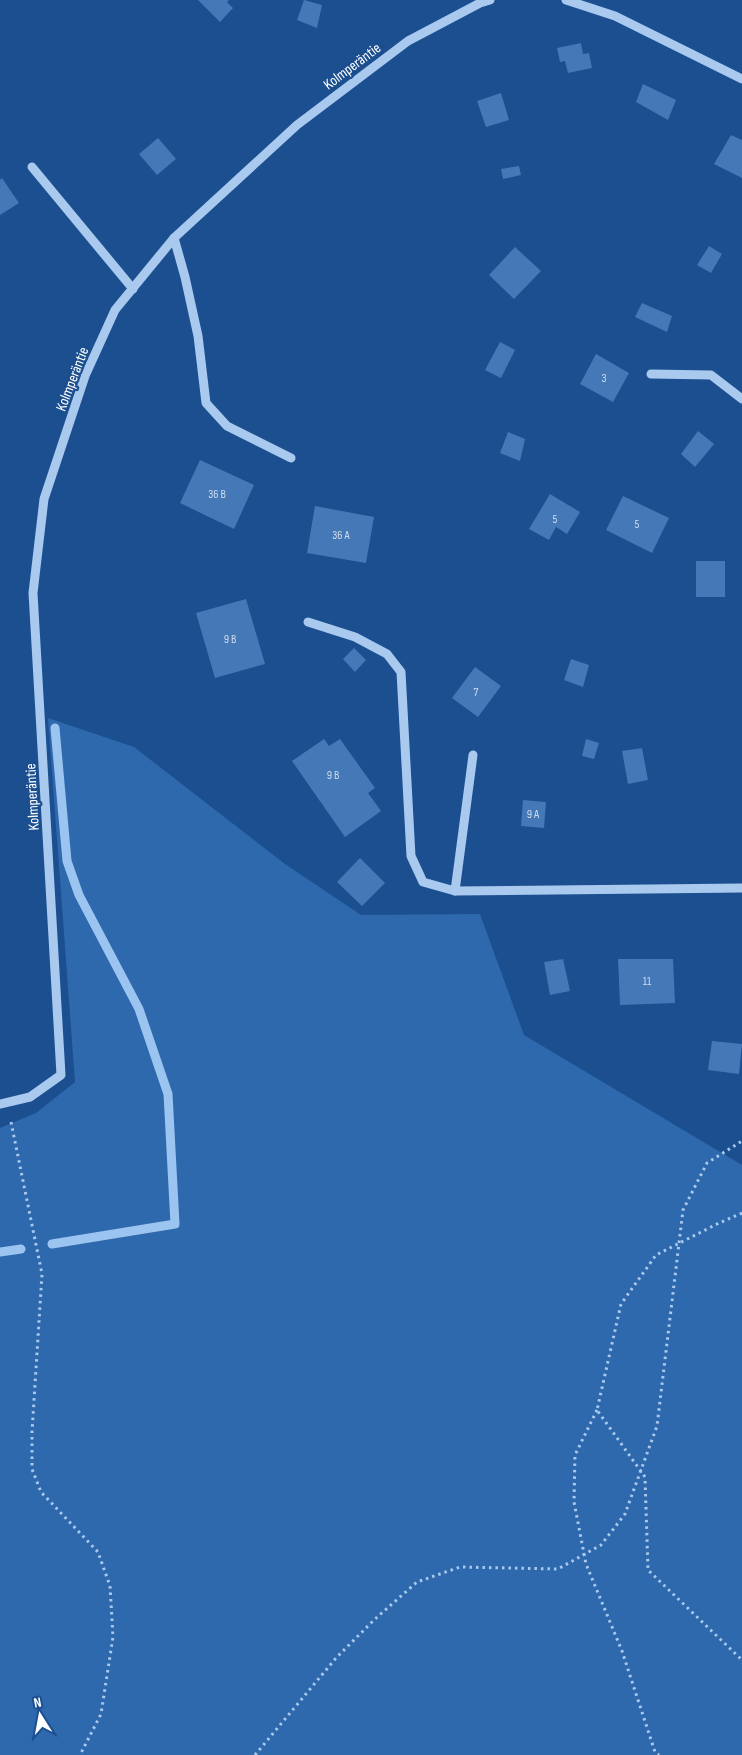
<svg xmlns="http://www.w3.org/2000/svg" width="742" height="1755" font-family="'Sofia Sans Condensed',sans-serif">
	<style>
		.green { fill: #2e69ad }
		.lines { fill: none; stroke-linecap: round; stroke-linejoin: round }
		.stream { stroke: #9cc4f0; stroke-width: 9 }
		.building { fill: #4478b7 }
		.path { stroke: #a9c9ee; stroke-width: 3; stroke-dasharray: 2.5 4; stroke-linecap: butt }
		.minor { stroke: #a9c9ee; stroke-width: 9 }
		.labels { text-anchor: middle; stroke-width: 4.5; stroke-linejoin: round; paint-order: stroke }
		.number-label { font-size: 12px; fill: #d0dded }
		.street-label { font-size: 15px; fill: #fff; stroke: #1b4f8f }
	</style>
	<rect width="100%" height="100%" fill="#1b4f8f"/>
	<path class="green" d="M48,718l86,29 151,117 76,51 119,-1 44,121 218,130v590h-742v-627l36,-15 39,-31z"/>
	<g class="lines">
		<g class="stream">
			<path d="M52,1244l123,-20 -7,-130 -29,-85 -60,-114 -12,-34 -12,-133"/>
			<path d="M0,1252l21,-3"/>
		</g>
	</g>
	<g class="building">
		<path d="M198,0h31l-2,2 6,6 -13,14z"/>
		<path d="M304,0l18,5 -5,23 -20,-8z"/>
		<path d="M581,43l2,11 6,-1 3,15 -24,5 -3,-12 -5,1 -3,-14z"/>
		<path d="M643,84l33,16 -8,20 -32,-18z"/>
		<path d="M501,93l8,27 -23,7 -9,-26z"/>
		<path d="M731,135l11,5v38l-28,-14z"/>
		<path d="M158,138l18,21 -19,16 -18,-21z"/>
		<path d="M519,166l2,9 -18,4 -2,-10z"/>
		<path d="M2,178l17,25 -19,12v-35z"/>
		<path d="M709,246l13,8 -11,19 -14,-8z"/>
		<path d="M515,247l26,24 -27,28 -25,-24z"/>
		<path d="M642,303l30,13 -5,16 -32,-15z"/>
		<path d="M500,342l15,8 -14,28 -16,-8z"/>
		<path d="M596,354l33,19 -16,29 -33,-18z"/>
		<path d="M698,431l16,13 -19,23 -14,-13z"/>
		<path d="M508,432l17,7 -5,22 -20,-8z"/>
		<path d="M200,460l54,25 -20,44 -54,-26z"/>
		<path d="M550,494l30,18 -13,22 -11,-7 -7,13 -20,-11z"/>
		<path d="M623,496l46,22 -17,35 -46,-23z"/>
		<path d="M315,506l59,11 -8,46 -59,-10z"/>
		<rect x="696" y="561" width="29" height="36"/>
		<path d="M246,599l19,65 -50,14 -19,-65z"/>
		<path d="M354,648l12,12 -11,12 -12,-13z"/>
		<path d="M571,659l18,6 -6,22 -19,-7z"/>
		<path d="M475,667l26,19 -23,31 -26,-19z"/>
		<path d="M324,739l5,7 11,-7 35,49 -7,5 13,18 -36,26 -53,-76z"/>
		<path d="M586,739l13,4 -5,16 -12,-3z"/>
		<path d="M642,748l6,32 -20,4 -6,-33z"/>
		<path d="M523,800l23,2 -2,26 -23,-2z"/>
		<path d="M360,858l25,25 -23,23 -25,-24z"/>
		<path d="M563,959l7,32 -20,4 -6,-33z"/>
		<path d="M618,959h55l2,44 -55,2z"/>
		<path d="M712,1041l30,3 -3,30 -31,-4z"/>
	</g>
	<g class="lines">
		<g class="path">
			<path d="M11,1122l31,152 -10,158v37l9,23 57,60 12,34 3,51 -12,77 -21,41"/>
			<path d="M742,1213l-25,11 -61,31 -35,49 -24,106 48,67 3,93 94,90"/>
			<path d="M597,1410l-22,45 -1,47 12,62 36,87 33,101 4,3"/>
			<path d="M255,1755l81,-97 39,-39 42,-37 43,-15 98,2 43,-24 24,-31 32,-88 26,-216 24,-47 35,-22"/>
		</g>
		<g class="minor">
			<path d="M566,0l49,16 127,63"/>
			<path d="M32,167l101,122"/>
			<path d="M174,238l11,39 13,59 8,67 21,23 64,32"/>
			<path d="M651,374l60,1 31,24"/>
			<path d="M308,622l47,15 32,17 14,18 10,184 12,26 32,9 287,-3"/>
			<path d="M455,891l18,-136"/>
			<path d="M0,1104l30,-7 31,-22 -28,-482 11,-94 41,-123 30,-66 59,-72 123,-113 111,-84 72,-38 10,-3"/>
		</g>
	</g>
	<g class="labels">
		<g class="number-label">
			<text x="604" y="382">3</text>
			<text x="217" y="498">36 B</text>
			<text x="555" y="523">5</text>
			<text x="637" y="528">5</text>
			<text x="341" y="539">36 A</text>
			<text x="230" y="643">9 B</text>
			<text x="476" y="696">7</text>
			<text x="333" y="779">9 B</text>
			<text x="533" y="818">9 A</text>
			<text x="647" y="985">11</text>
		</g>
		<g class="street-label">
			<text transform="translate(352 66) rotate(-37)" y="5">Kolmperäntie</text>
			<text transform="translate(72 379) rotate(-69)" y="5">Kolmperäntie</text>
			<text transform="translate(32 797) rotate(-93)" y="5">Kolmperäntie</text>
		</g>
	</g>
	<g transform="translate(40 1715) rotate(349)" stroke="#1b4f8f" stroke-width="4" paint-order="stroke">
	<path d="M0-4L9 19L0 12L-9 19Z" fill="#ffffff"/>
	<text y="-8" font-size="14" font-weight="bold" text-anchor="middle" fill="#ffffff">N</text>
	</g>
</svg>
